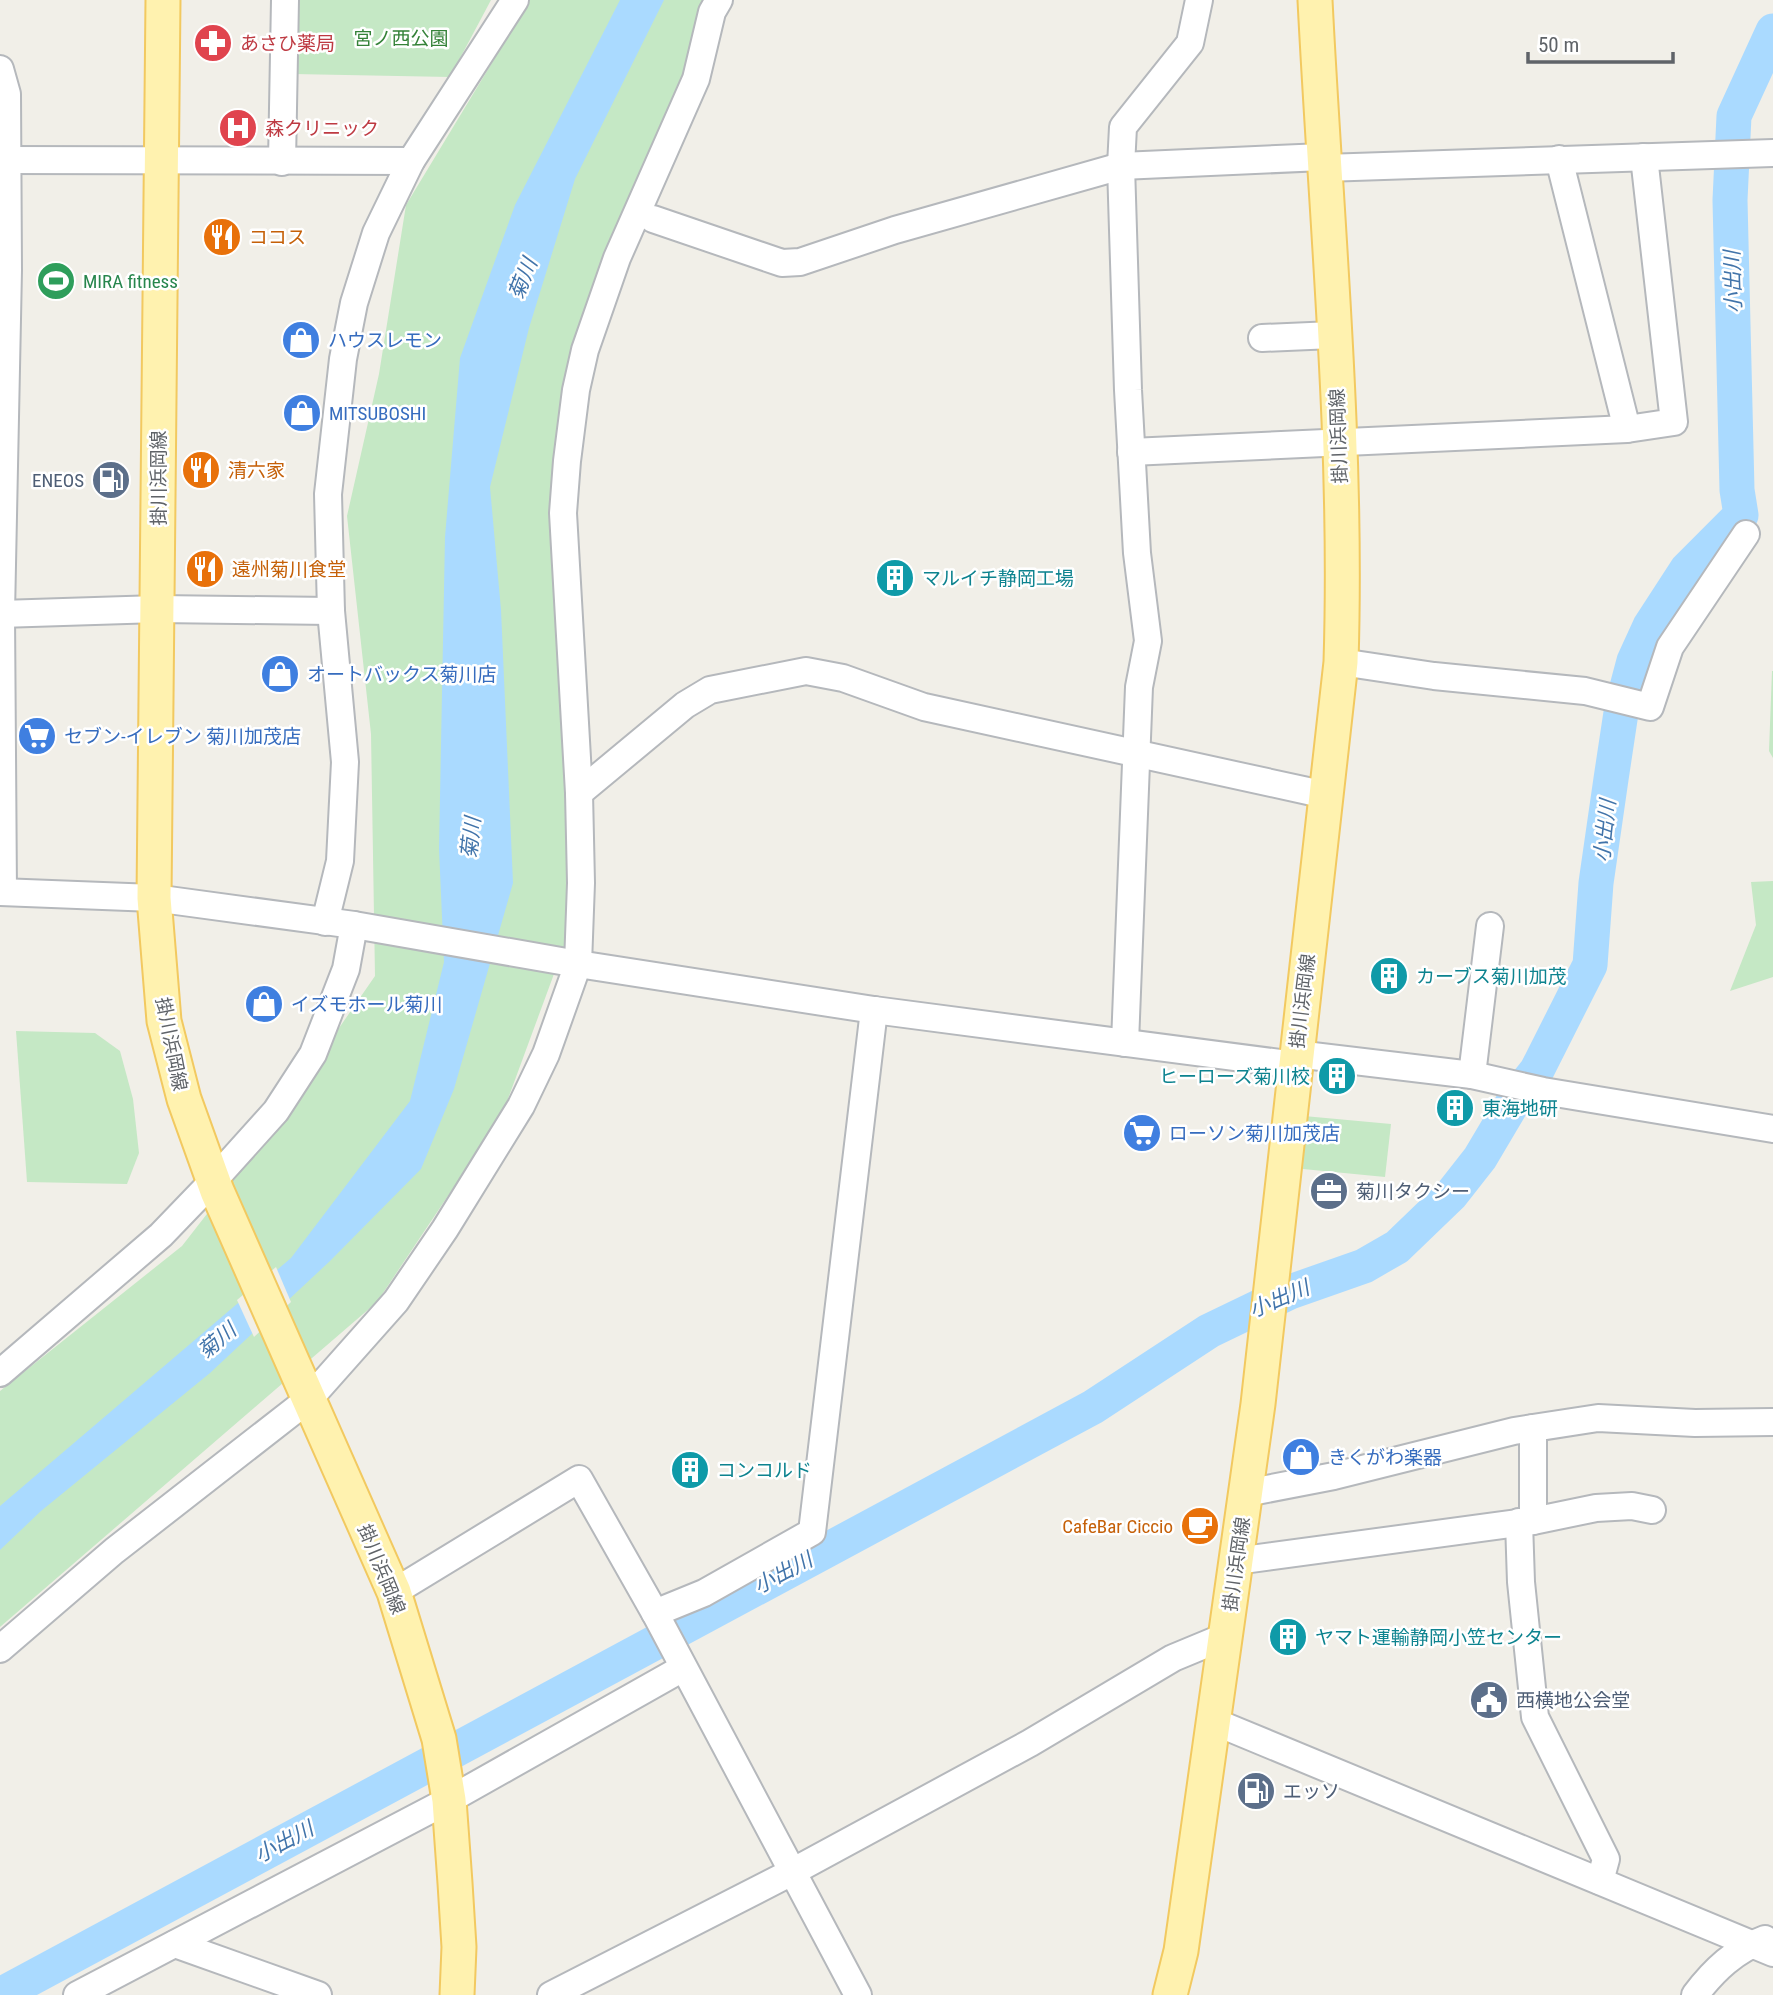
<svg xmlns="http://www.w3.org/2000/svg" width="1773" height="1995" font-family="'Roboto Condensed','Noto Sans JP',sans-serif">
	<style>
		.green { fill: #c5e8c5 }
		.water { fill: #aadaff }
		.pier { fill: #f1efe8 }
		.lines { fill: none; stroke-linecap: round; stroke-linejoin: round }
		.river { stroke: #aadaff; stroke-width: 35 }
		.minor-casing { stroke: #b5b8bc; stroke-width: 30 }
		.major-casing { stroke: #f2c960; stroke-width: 37 }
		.minor { stroke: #fff; stroke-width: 26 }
		.major { stroke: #fff2af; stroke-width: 33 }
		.labels { text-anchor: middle; stroke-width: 5; stroke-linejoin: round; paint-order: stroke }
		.park-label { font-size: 19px; fill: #348238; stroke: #fff }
		.health-label { font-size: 19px; fill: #be3a42; stroke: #fff; text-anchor: start }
		.food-label { font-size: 19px; fill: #c56008; stroke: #fff; text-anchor: start }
		.leisure-label { font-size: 19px; fill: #27864d; stroke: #fff; text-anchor: start }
		.shop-label { font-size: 19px; fill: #366cbe; stroke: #fff; text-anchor: start }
		.street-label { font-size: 19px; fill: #5f6368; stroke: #fff }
		.service-label { font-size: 19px; fill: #4e5e75; stroke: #fff; text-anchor: start }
		.culture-label { font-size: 19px; fill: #0d838f; stroke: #fff; text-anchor: start }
		.water-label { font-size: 21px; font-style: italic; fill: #4174aa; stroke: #fff }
	</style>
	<rect width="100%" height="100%" fill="#f1efe8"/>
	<g class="green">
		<path d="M294,0h197l-41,77 -157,-3z"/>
		<path d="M530,0h181l-19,69 -127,320 -1,325 4,222 -66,179 -125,187 -377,325v-236l182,-145 56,-72 137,-198 -4,-242 -24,-218 32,-142 27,-169z"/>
		<path d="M1772,671h1v87l-4,-7z"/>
		<path d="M1773,881v96l-43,14 26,-66 -5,-43z"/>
		<path d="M16,1031l79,2 25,18 13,48 6,54 -12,31 -100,-2z"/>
		<path d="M1304,1116l87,8 -6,53 -82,-8z"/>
	</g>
	<path class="water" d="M620,0h44l-89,179 -46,149 -39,159 11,123 12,273 -59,206 -33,80 -91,92 -120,112 -169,138 -41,39v-44l291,-248 119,-157 34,-139 -5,-113 6,-312 15,-179 55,-153z"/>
	<path class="pier" d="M276,1267l15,35 -37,35 -17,-37z"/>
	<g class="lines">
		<path class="river" d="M0,1995l1093,-588 116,-76 81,-39 74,-26 33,-19 54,-52 29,-37 38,-64 19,-24 53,-105 6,-82 15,-104 11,-73 12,-45 16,-35 37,-57 54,-54 -4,-25 -7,-290 4,-84 39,-85"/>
		<defs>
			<g id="minor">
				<path d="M0,69l7,25 1,176 -7,344 2,278"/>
				<path d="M1559,159l68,270"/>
				<path d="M0,160l411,1"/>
				<path d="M282,162l3,-162"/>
				<path d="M1324,168l449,-15"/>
				<path d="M653,219l129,44 18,-1 95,-32 226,-64 202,-9"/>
				<path d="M1262,338l71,-3"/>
				<path d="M1131,452l496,-23 47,-7 -30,-265"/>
				<path d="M0,614l158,-5 173,2"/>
				<path d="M1341,662l93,14 151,15 65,16 20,-60 76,-113"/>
				<path d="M579,793l106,-88 25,-15 96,-19 37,7 81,29 402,88"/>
				<path d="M0,892l154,6 200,27 224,39 296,46 421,55"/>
				<path d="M325,922l15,-61 5,-99 -14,-151 -3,-117 15,-135 11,-56 22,-70 35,-72 104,-161"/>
				<path d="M1125,1043l14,-356 9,-46 -11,-88 -9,-163 -7,-224 2,-39 67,-84 9,-43"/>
				<path d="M1296,1054l176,21 71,16 230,38"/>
				<path d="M1472,1075l18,-149"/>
				<path d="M0,1373l161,-138 52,-54 63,-70 37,-57 33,-85 8,-44"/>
				<path d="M1246,1493l88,-17 180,-45 84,-13 97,5 78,-1"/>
				<path d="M1533,1521v-93"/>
				<path d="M1519,1522l2,60 14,135 71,142 -6,22"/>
				<path d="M1236,1561l297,-40 63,-13 36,-2 20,4"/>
				<path d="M394,1592l185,-113 76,134 203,382"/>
				<path d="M655,1613l49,-20 108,-61 62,-522"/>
				<path d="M0,1649l114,-98 195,-152 87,-98 49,-72 76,-123 25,-52 32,-90 3,-81 -2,-90 -16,-280 4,-52 9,-71 9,-40 32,-92 79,-179 16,-67 7,-12"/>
				<path d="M1215,1722l558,231"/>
				<path d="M175,1944l143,51"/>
				<path d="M77,1995l372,-195 234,-132"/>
				<path d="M551,1995l241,-123 238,-129 143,-85 53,-22"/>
				<path d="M1695,1995c19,-25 40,-45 70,-56"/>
			</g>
			<g id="major">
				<path d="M163,0l-9,898 10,123 20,78 33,92 177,401 45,147 10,61 6,83 4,64 -2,48"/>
				<path d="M1170,1995l11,-44 77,-547 83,-742c7,-220 -15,-442 -26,-662"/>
			</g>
		</defs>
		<use href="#minor" class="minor-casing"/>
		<use href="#major" class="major-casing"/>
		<use href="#minor" class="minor"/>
		<use href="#major" class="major"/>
	</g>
	<defs>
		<symbol id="pharmacy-disc" viewBox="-11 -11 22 22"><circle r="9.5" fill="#e0444e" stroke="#fff"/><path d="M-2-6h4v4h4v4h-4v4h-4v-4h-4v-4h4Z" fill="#fff"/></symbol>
		<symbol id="hospital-disc" viewBox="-11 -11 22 22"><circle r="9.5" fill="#e0444e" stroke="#fff"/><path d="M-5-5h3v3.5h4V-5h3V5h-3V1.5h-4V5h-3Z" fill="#fff"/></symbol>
		<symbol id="restaurant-disc" viewBox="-11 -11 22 22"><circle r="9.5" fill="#e8710a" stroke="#fff"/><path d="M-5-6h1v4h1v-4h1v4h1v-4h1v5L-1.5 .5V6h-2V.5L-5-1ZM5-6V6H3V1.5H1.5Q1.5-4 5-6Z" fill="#fff"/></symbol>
		<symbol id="stadium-disc" viewBox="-11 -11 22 22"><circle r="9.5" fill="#2e9e5b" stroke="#fff"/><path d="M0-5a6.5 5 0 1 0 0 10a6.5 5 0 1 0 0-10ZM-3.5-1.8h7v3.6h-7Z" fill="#fff"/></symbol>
		<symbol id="shop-disc" viewBox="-11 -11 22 22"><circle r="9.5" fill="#3f7fe0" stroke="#fff"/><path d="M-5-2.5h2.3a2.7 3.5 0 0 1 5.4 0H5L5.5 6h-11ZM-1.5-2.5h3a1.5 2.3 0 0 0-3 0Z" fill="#fff"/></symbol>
		<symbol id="fuel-disc" viewBox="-11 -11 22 22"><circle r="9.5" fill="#5c6f8a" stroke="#fff"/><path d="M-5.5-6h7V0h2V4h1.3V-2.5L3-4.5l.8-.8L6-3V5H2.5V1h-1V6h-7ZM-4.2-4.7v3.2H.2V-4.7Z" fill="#fff"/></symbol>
		<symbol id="building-disc" viewBox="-11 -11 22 22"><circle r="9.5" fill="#0f9aa8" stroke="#fff"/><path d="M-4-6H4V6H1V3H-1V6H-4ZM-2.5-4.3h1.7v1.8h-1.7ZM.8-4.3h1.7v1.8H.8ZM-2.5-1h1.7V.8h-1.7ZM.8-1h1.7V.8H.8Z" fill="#fff"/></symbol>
		<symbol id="supermarket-disc" viewBox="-11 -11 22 22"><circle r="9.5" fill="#3f7fe0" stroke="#fff"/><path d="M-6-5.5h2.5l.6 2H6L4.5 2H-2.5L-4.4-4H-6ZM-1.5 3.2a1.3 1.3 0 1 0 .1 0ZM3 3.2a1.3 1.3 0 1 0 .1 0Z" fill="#fff"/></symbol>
		<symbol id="office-disc" viewBox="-11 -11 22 22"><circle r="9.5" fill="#5c6f8a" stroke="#fff"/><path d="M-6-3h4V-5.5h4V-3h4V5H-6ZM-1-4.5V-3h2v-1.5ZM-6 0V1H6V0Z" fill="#fff"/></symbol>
		<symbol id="cafe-disc" viewBox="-11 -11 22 22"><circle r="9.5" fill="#e8710a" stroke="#fff"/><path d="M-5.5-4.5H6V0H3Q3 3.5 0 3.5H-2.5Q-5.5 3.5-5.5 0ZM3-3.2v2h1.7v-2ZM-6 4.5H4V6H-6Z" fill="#fff"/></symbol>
		<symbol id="civic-disc" viewBox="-11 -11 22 22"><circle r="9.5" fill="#5c6f8a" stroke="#fff"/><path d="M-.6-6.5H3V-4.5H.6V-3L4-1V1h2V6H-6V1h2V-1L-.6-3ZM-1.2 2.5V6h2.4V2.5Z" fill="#fff"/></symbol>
	</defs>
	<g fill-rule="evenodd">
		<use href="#pharmacy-disc" x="191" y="21" width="44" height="44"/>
		<use href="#hospital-disc" x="216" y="106" width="44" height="44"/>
		<use href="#restaurant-disc" x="200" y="215" width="44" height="44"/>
		<use href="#stadium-disc" x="34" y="259" width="44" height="44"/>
		<use href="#shop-disc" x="279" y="318" width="44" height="44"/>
		<use href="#shop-disc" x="280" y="391" width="44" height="44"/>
		<use href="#restaurant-disc" x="179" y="448" width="44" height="44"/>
		<use href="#fuel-disc" x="89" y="458" width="44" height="44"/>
		<use href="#restaurant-disc" x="183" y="547" width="44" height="44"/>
		<use href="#building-disc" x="873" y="556" width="44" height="44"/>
		<use href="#shop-disc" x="258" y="652" width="44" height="44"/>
		<use href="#supermarket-disc" x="15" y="714" width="44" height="44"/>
		<use href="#building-disc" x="1367" y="954" width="44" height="44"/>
		<use href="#shop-disc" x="242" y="982" width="44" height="44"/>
		<use href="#building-disc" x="1315" y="1054" width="44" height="44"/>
		<use href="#building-disc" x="1433" y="1086" width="44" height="44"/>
		<use href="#supermarket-disc" x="1120" y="1111" width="44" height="44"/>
		<use href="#office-disc" x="1307" y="1169" width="44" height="44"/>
		<use href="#shop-disc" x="1279" y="1435" width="44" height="44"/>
		<use href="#building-disc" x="668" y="1448" width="44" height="44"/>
		<use href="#cafe-disc" x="1178" y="1504" width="44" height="44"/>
		<use href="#building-disc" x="1266" y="1615" width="44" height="44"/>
		<use href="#civic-disc" x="1467" y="1678" width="44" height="44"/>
		<use href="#fuel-disc" x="1234" y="1769" width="44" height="44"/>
	</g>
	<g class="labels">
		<g class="park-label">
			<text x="401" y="45">宮ノ西公園</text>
		</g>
		<g class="health-label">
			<text x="240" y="50">あさひ薬局</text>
			<text x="265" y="135">森クリニック</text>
		</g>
		<g class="food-label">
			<text x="249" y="244">ココス</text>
			<text x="228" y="477">清六家</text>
			<text x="232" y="576">遠州菊川食堂</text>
			<text x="1173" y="1533" text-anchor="end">CafeBar Ciccio</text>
		</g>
		<g class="leisure-label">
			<text x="83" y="288">MIRA fitness</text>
		</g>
		<g class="shop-label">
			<text x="328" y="347">ハウスレモン</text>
			<text x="329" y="420">MITSUBOSHI</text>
			<text x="307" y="681">オートバックス菊川店</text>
			<text x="64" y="743">セブン-イレブン 菊川加茂店</text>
			<text x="291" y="1011">イズモホール菊川</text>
			<text x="1169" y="1140">ローソン菊川加茂店</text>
			<text x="1328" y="1464">きくがわ楽器</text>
		</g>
		<g class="street-label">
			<text transform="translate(1338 436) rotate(-92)" y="7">掛川浜岡線</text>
			<text transform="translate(158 478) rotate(-90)" y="7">掛川浜岡線</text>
			<text transform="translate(1302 1001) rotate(-83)" y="7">掛川浜岡線</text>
			<text transform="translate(172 1044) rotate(79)" y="7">掛川浜岡線</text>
			<text transform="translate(1236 1564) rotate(-82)" y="7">掛川浜岡線</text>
			<text transform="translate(382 1569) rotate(68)" y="7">掛川浜岡線</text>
		</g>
		<g class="service-label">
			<text x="84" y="487" text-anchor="end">ENEOS</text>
			<text x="1356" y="1198">菊川タクシー</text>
			<text x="1516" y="1707">西横地公会堂</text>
			<text x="1283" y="1798">エッソ</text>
		</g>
		<g class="culture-label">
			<text x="922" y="585">マルイチ静岡工場</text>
			<text x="1416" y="983">カーブス菊川加茂</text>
			<text x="1310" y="1083" text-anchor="end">ヒーローズ菊川校</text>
			<text x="1482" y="1115">東海地研</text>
			<text x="717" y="1477">コンコルド</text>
			<text x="1315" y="1644">ヤマト運輸静岡小笠センター</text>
		</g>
		<g class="water-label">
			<text transform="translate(523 279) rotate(-68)" y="7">菊川</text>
			<text transform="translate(1733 282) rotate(-92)" y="7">小出川</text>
			<text transform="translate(1605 831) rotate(-84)" y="7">小出川</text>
			<text transform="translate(471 838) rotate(-84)" y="7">菊川</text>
			<text transform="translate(1279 1299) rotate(-23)" y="7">小出川</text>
			<text transform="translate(217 1341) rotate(-40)" y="7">菊川</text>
			<text transform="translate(783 1573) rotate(-28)" y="7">小出川</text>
			<text transform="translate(284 1842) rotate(-28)" y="7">小出川</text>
		</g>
	</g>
	<path d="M1528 52v10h145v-10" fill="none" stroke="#5f6368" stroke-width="3.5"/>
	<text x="1538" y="52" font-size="21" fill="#5f6368" stroke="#ffffff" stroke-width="5" paint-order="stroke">50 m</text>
</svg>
